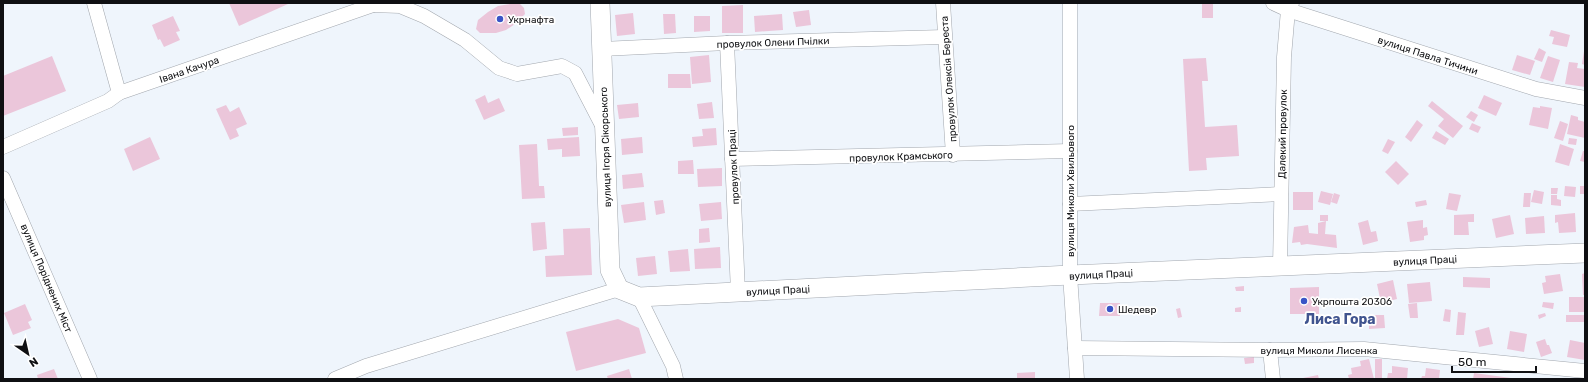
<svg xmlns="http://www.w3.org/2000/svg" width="1588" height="382" font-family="Rubik,sans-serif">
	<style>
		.building { fill: #ebc6da }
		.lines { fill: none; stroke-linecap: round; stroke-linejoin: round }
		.minor-casing { stroke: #a2a7ae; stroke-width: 15 }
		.secondary-casing { stroke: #a2a7ae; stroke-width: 20 }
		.minor { stroke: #fff; stroke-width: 14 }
		.secondary { stroke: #fff; stroke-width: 19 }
		.poi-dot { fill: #3954c6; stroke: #fff; stroke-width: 1.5 }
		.labels { text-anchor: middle; stroke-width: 3.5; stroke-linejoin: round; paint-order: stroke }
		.poi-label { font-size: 10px; fill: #0f1013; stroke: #fff; text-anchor: start }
		.street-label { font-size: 10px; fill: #0f1013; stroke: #fff }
		.district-label { font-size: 14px; font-weight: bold; fill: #40548f; stroke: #fff }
	</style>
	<rect width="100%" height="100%" fill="#eff5fc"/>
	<g class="building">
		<path d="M229,3h58l1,1 -49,22z"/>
		<path d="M515,3l5,1 4,4 1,6 -10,10 -9,6 -10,3h-16l-4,-4 2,-9 10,-8 10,-6z"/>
		<rect x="1202" y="3" width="11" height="15"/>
		<path d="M743,5v28h-21v-27z"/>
		<path d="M809,10l2,15 -15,2 -3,-15z"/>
		<path d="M633,13l2,21 -18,2 -2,-21z"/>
		<path d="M663,14h12l1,19 -12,1z"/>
		<path d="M782,14l1,16 -28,2 -1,-16z"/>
		<path d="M173,16l7,15 -4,1 4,8 -16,7 -4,-8 -2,1 -6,-15z"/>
		<path d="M694,16h16v15l-16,1z"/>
		<path d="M1551,30l19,5 -3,12 -15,-3 2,-7 -5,-1z"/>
		<path d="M1539,48l7,4 -4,10 -8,-3z"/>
		<path d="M1584,51h1v14l-3,-1z"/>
		<path d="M709,55l2,27 -19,2 -2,-27z"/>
		<path d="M1517,55l18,6 -5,14 -18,-5z"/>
		<path d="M52,56l14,35 -63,25v-40z"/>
		<path d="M1548,56l12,4 -7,22 -13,-4z"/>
		<path d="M1206,58l2,23h-6l3,46 32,-2 2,31 -33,2 1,12 -18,1 -6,-112z"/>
		<path d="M1569,62l9,1 -1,5 8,1v18l-20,-3z"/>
		<path d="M668,74h22l1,14h-23z"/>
		<path d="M485,95l3,8 11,-5 6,13 -21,9 -9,-20z"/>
		<path d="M1484,95l18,8 -6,13 -18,-8z"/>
		<path d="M1432,101l31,25 -10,12 -15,-12 6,-7 -16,-13z"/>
		<path d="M712,102l2,16 -15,1 -2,-15z"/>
		<path d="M638,103l1,14 -20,2 -2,-14z"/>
		<path d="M226,105l4,7 9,-5 8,17 -11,5 3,7 -9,4 -14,-31z"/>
		<path d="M1540,106l12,2 -4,21 -19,-4 4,-18 7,1z"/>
		<path d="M1471,111l7,4 -4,7 -8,-5z"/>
		<path d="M1571,115l7,2v3l7,2v16l-18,-4z"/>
		<path d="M1417,120l6,5 -12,17 -6,-5z"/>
		<path d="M1560,121l8,3 -5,17 -9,-3z"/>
		<path d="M1472,123l9,4 -3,6 -9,-4z"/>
		<path d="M578,127v8l-15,1 -1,-8z"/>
		<path d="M716,128l1,17 -24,2 -1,-10 11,-1 -1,-7z"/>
		<path d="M1436,131l13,8 -4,6 -13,-7z"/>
		<path d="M150,137l10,22 -27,12 -9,-22z"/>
		<path d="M579,137l1,19 -18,1v-8l-14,1 -1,-11z"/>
		<path d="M642,137l1,16 -21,2 -1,-16z"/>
		<path d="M1569,138l8,1 -1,6 -8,-1z"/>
		<path d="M1388,139l7,3 -7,12 -6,-3z"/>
		<path d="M537,144l2,42h5l1,12 -23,1 -3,-54z"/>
		<path d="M1560,144l14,5 -5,17 -14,-4z"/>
		<path d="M1583,151h2v11l-5,-1z"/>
		<path d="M693,160l1,14h-16v-13z"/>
		<path d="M1396,161l13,13 -11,11 -13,-13z"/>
		<path d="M722,168v18l-24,1 -1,-18z"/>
		<path d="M642,173l2,14 -21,2 -1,-14z"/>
		<path d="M1565,186l11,1 -1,10 -11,-1z"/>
		<rect x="1580" y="186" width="5" height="8"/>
		<path d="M1551,188h7l-1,6h-6z"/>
		<path d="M1534,190l10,2 -2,12 -11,-2z"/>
		<path d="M1321,191l12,3 -3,11 -12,-3z"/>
		<rect x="1293" y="192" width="20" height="18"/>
		<path d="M1334,193l6,2 -3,9 -6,-2z"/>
		<path d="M1449,193l12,2 -4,16 -11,-2z"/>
		<path d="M1524,193h7l-1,14h-7z"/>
		<path d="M1551,195h6v4l4,1v6l-10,-1z"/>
		<path d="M663,200l2,13 -9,2 -2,-14z"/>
		<path d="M1426,200l1,5 -11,2 -1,-5z"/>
		<path d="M644,202l2,18 -22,3 -3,-18z"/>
		<path d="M721,202l1,17 -21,2 -2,-17z"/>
		<path d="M1575,213l1,19 -17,1 -1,-11 -3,1v-8z"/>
		<path d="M1474,214v8h-6l1,13h-15v-20z"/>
		<rect x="1320" y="215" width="8" height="6"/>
		<path d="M1510,215l4,19 -18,4 -4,-19z"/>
		<path d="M1544,216l1,17 -19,1 -1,-16z"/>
		<path d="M1368,220l3,12 5,-1 2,10 -15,4 -5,-22z"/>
		<path d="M1423,220v8l4,-1 1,8 -4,1v4l-14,2 -3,-20z"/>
		<path d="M1326,221l-1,13 11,1 1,13 -30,-4 -6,1 -1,-3 -8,1 2,-16 14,-2 1,8 9,1v-11z"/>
		<path d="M545,222l2,27 -14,2 -2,-28z"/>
		<path d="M590,228l2,47 -46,2 -1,-21 19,-1 -1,-26z"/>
		<path d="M709,228l1,14 -11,1v-14z"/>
		<path d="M720,247l1,21 -26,1 -1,-20z"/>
		<path d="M688,249l2,22 -20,1 -2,-21z"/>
		<path d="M655,256l2,18 -19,2 -2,-18z"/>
		<path d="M1585,273v22h-2l-1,-21z"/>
		<path d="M1560,274l3,17 -19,3 -2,-11 4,-1 -1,-6z"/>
		<path d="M1463,277l27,1v10l-27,-1z"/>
		<path d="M1393,280l4,19 -16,4 -4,-19z"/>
		<path d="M1430,282l2,19 -23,2 -2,-19z"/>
		<path d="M1244,286v5h-8l-1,-4z"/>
		<path d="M1319,287v27h-29v-26z"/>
		<rect x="1569" y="297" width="16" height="15"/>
		<path d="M1543,302l11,1 -1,6 -11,-2z"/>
		<path d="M1100,303h20v13h-21z"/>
		<path d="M1417,303l1,15h-8l-2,-14z"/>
		<path d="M25,304l7,16 -4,2 3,6 -18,7 -9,-22z"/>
		<path d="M1241,307v5h-6v-4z"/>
		<path d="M1180,308l2,9 -4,1 -2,-9z"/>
		<path d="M1445,309l6,1 -1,12 -7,-1z"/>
		<path d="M1458,312l8,1 -2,22h-8z"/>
		<path d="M1545,313l1,3 -7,3 -1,-4z"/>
		<path d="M1369,315h15l1,13 -16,1z"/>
		<rect x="1566" y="315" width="19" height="7"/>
		<path d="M618,319l21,9 7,25 -70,18 -10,-39z"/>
		<path d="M1489,327l4,17 -14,3 -4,-16z"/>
		<path d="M1510,331l17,3 -3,18 -17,-3z"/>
		<path d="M1545,339l2,6h2l3,8 -11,4 -5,-15z"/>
		<path d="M1570,340l15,3v17l-18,-3z"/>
		<path d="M1254,357v6l-9,1 -1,-6z"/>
		<path d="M1369,359l5,20h-25l-1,-4 4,-1 -1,-6 10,-2 -1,-5z"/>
		<rect x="1375" y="359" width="7" height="20"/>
		<path d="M1392,366l16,2 -1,11h-20l1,-6h4z"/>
		<path d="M1426,368l14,2 -1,9h-18l1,-3h3z"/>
		<path d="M54,369l4,10h-20l-1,-4z"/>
		<path d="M629,369l3,10h-24l-1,-3z"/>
		<path d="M1035,372v7h-18v-6z"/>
		<path d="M1474,373l37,5v1h-38z"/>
		<path d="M1318,375l1,4h-16v-1z"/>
	</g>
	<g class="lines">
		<defs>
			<g id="minor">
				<path d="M94,3l25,90"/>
				<path d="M943,3l10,152"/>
				<path d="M1070,3v272l7,104"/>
				<path d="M1273,3l15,7 248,79 49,9"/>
				<path d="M372,5l28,1 24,10 41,24 34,28 18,6 45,-8 13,7 28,54"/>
				<path d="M727,43l11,249"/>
				<path d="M602,49l125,-6 217,-6"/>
				<path d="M3,147l105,-46 11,-8 260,-90"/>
				<path d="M732,159l338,-8"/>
				<path d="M3,178l87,201"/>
				<path d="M1070,204l211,-10"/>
				<path d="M1280,266l4,-209 4,-47 4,-7"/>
				<path d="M639,297l34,69 3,13"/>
				<path d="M1075,348l195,2 94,-1 221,22"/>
				<path d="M1270,350l3,29"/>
				<path d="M335,379l31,-13 253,-77"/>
			</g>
			<path id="secondary" d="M600,3l10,267 9,19 20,8 431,-22 515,-22"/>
		</defs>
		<use href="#minor" class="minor-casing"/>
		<use href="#secondary" class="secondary-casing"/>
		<use href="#minor" class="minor"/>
		<use href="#secondary" class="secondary"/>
	</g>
	<g class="poi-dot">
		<circle cx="500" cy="19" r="4"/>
		<circle cx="1304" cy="301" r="4"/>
		<circle cx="1110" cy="309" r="4"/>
	</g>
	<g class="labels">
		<g class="poi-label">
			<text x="508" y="23">Укрнафта</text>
			<text x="1312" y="305">Укрпошта 20306</text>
			<text x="1118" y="313">Шедевр</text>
		</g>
		<g class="street-label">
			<text transform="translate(773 42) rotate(-2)" y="4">провулок Олени Пчілки</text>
			<text transform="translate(1428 55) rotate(18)" y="4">вулиця Павла Тичини</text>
			<text transform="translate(189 69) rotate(-19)" y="4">Івана Качура</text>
			<text transform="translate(948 79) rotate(-94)" y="4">провулок Олексія Береста</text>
			<text transform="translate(1282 134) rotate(-89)" y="4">Далекий провулок</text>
			<text transform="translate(605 147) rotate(-92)" y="4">вулиця Ігоря Сікорського</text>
			<text transform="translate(901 156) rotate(-2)" y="4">провулок Крамського</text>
			<text transform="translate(733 167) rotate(-93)" y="4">провулок Праці</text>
			<text transform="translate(1070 191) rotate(-90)" y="4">вулиця Миколи Хвильового</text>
			<text transform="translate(1425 260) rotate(-3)" y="4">вулиця Праці</text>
			<text transform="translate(1101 274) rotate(-3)" y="4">вулиця Праці</text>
			<text transform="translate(47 278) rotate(67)" y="4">вулиця Поріднених Міст</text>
			<text transform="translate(778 290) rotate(-3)" y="4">вулиця Праці</text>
			<text x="1319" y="354">вулиця Миколи Лисенка</text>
		</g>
		<g class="district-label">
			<text x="1340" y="324">Лиса Гора</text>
		</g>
	</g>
	<rect width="1588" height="382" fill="none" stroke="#0f1013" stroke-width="8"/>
	<g transform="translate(28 354) rotate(146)" stroke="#ffffff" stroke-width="3" paint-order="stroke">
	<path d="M0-3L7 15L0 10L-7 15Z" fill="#0f1013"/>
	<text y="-6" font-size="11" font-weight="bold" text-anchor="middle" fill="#0f1013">N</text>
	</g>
	<path d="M1452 366v6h84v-6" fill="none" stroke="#0f1013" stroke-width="2"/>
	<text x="1458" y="366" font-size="12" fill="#0f1013" stroke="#ffffff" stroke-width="3" paint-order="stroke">50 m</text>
</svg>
